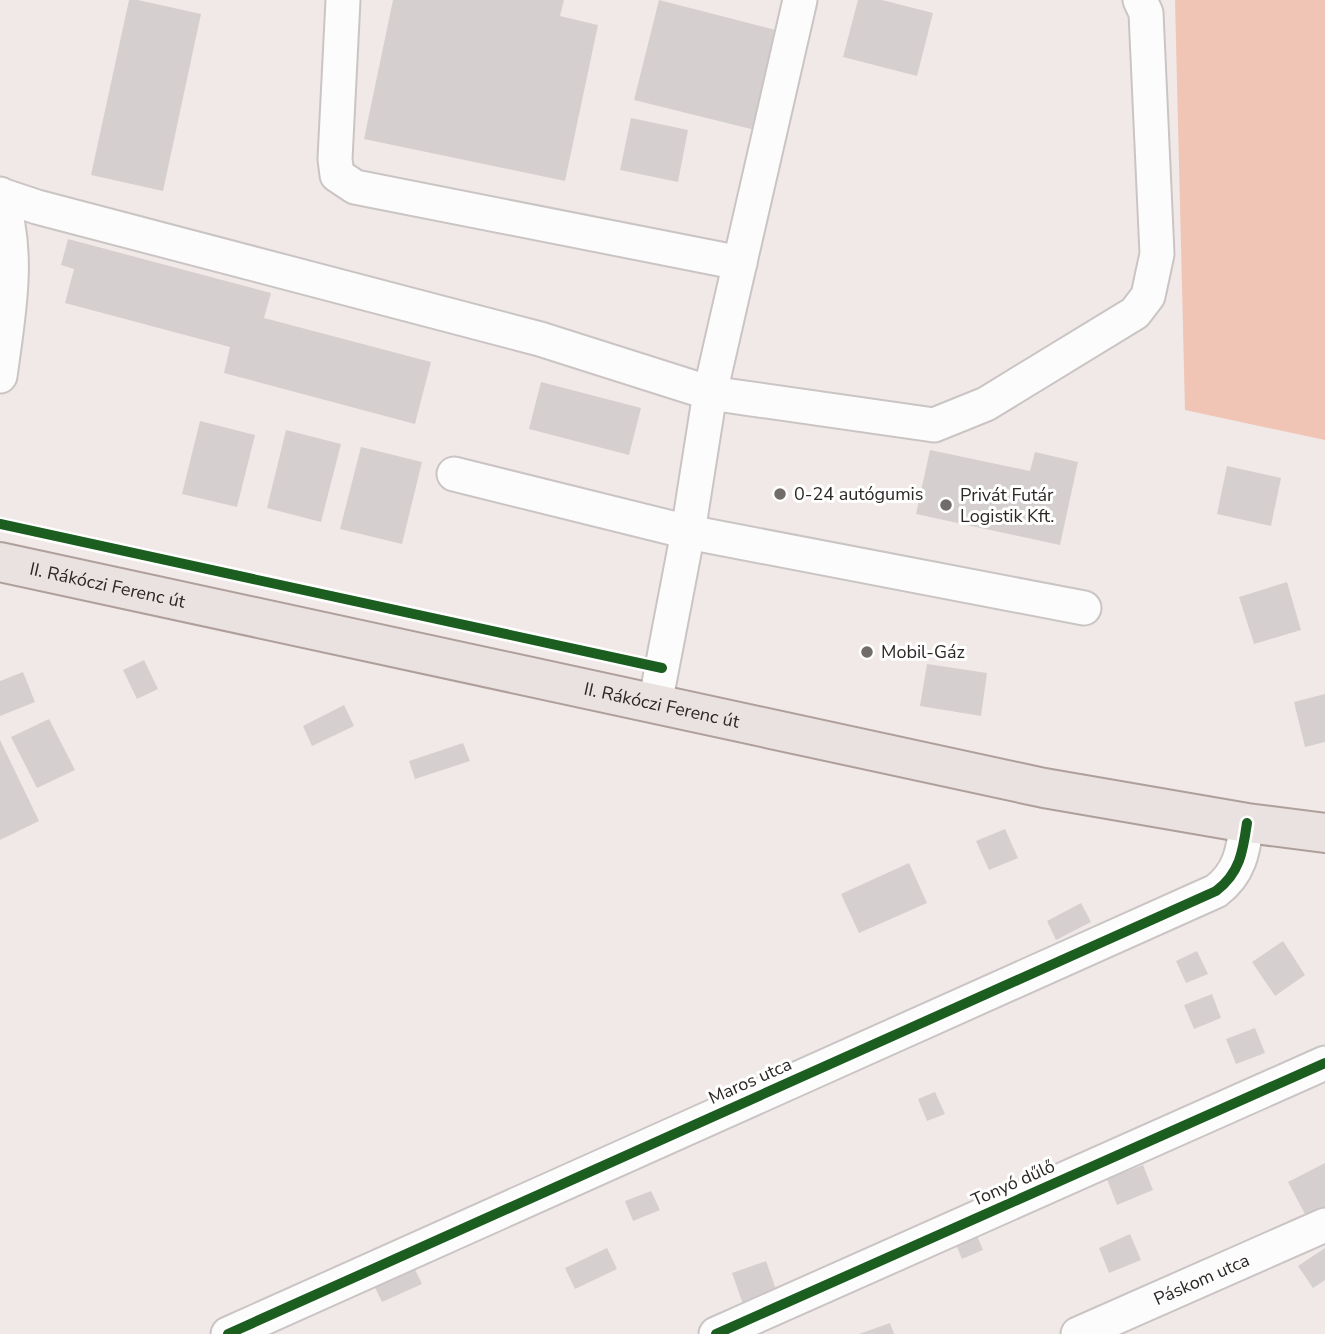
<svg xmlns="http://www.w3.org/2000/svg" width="1325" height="1334" font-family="'Nunito Sans',sans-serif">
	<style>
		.green { fill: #f0c5b5 }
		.building { fill: #d5d0cf }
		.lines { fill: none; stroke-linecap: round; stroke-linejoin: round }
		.minor-casing { stroke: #cac5c4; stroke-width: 37 }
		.major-casing { stroke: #af9f9a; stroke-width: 42 }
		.minor { stroke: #fdfcfc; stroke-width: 33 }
		.major { stroke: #eae2e0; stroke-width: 38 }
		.cycleway-casing { stroke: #fff; stroke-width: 15 }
		.cycleway { stroke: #1b5e20; stroke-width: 10 }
		.poi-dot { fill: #716c6a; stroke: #fff; stroke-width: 2.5 }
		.labels { text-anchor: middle; stroke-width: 6; stroke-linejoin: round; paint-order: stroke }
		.poi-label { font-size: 18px; fill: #2c2826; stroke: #fff; text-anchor: start }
		.street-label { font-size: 18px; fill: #2c2826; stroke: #fff }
	</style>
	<rect width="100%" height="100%" fill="#f0e9e8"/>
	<path class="green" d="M1175,0h150v440l-140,-30z"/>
	<g class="building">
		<path d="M129,0h9l63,14 -38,177 -72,-16z"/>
		<path d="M393,0h171l-4,16 38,9 -33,156 -201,-42z"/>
		<path d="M659,0l121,31 -25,99 -121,-30z"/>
		<path d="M858,0h24l51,13 -16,63 -74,-19z"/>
		<path d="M631,118l57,12 -10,52 -58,-12z"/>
		<path d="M68,239l203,54 -7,25 167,44 -16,62 -191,-51 6,-26 -165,-44 9,-34 -13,-4z"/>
		<path d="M541,382l100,26 -12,47 -100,-26z"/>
		<path d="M200,421l55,14 -18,72 -55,-13z"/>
		<path d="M286,430l55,14 -20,78 -54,-14z"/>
		<path d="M361,447l61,15 -20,82 -62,-15z"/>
		<path d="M930,450l100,21 5,-19 43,10 -18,83 -144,-31z"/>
		<path d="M1227,466l54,12 -10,48 -54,-12z"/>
		<path d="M1287,582l14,48 -47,14 -15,-47z"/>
		<path d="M144,660l14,29 -21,10 -14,-29z"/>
		<path d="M927,664l60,9 -6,43 -61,-10z"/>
		<path d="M23,672l12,30 -35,14v-35z"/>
		<path d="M1325,694v48l-20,5 -11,-45z"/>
		<path d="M344,705l10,21 -42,20 -9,-20z"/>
		<path d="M49,719l26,51 -38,18 -26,-51z"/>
		<path d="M0,740l39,81 -39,19z"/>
		<path d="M463,743l7,18 -55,18 -6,-18z"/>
		<path d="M1005,829l13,29 -29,12 -13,-29z"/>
		<path d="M909,863l18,40 -68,30 -18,-39z"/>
		<path d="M1081,903l10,19 -35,18 -9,-19z"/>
		<path d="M1283,941l22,34 -30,21 -23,-34z"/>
		<path d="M1197,951l11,23 -22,9 -10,-22z"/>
		<path d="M1212,994l9,24 -27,11 -10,-24z"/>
		<path d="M1255,1028l10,25 -29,11 -10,-25z"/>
		<path d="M935,1092l10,22 -18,7 -9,-22z"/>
		<path d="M1325,1163v44l-19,9 -18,-34z"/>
		<path d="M1143,1165l10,25 -36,15 -10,-26z"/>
		<path d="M651,1191l9,19 -27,11 -8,-20z"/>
		<path d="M973,1226l10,24 -21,9 -10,-24z"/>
		<path d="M1130,1234l11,26 -32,13 -10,-25z"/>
		<path d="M607,1248l10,21 -42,20 -10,-21z"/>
		<path d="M1325,1248v32l-12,8 -15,-22z"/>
		<path d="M411,1261l11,23 -40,18 -11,-23z"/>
		<path d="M766,1261l11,31 -34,12 -11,-31z"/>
		<path d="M890,1323l4,11h-35z"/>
	</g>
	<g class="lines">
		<defs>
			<g id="minor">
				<path d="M343,0l-8,159 2,16 18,12 385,76"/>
				<path d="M0,194c21,58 8,123 0,182"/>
				<path d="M1,195l36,12 503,132 170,54 224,32 52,-21 149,-91 13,-17 9,-42 -11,-241 -6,-13"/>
				<path d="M454,474l234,58 396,76"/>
				<path d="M655,704l33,-172 22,-139 90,-393"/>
				<path d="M228,1334l988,-443c24,-18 27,-40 31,-68"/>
				<path d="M716,1334l609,-271"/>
				<path id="s1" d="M1078,1334l247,-109"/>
			</g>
			<g id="major">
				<path id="s2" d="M0,562l1044,226 203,35 78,10"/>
			</g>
		</defs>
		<use href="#minor" class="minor-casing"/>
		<use href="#major" class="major-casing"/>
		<use href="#minor" class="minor"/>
		<use href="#major" class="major"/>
		<defs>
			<g id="cycleway">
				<path d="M0,524l662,144"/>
				<path d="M228,1334l988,-443c24,-18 27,-40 31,-68"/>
				<path d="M716,1334l609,-271"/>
			</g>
		</defs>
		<use href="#cycleway" class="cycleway-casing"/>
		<use href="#cycleway" class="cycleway"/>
	</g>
	<g class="poi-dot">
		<circle cx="780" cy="494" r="7"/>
		<circle cx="946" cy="505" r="7"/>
		<circle cx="867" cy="652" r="7"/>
	</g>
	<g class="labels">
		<g class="poi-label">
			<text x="794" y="500">0-24 autógumis</text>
			<text x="960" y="501">Privát Futár<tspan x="960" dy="21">Logistik Kft.</tspan></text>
			<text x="881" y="658">Mobil-Gáz</text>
		</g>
		<g class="street-label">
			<text dy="6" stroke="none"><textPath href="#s2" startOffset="110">II. Rákóczi Ferenc út</textPath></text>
			<text dy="6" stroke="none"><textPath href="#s2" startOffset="677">II. Rákóczi Ferenc út</textPath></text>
			<text transform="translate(750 1081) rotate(-24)" y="6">Maros utca</text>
			<text transform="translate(1013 1183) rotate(-24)" y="6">Tonyó dűlő</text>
			<text dy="6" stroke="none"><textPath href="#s1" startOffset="135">Páskom utca</textPath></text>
		</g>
	</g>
</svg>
